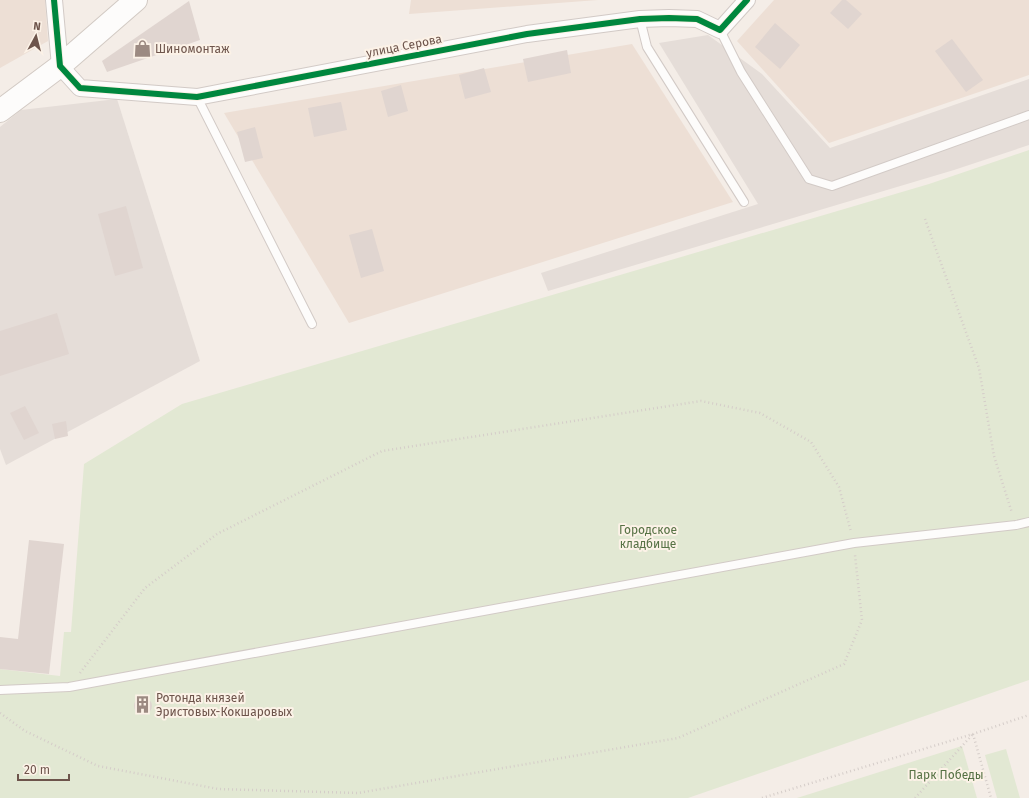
<svg xmlns="http://www.w3.org/2000/svg" width="1029" height="798" font-family="'Fira Sans',sans-serif">
	<style>
		.residential { fill: #eddfd5 }
		.industrial { fill: #e5ddd8 }
		.green { fill: #e2e8d3 }
		.building { fill: #e0d5d0 }
		.lines { fill: none; stroke-linecap: round; stroke-linejoin: round }
		.lane-casing { stroke: #d2cac6; stroke-width: 10 }
		.street-casing { stroke: #d2cac6; stroke-width: 18 }
		.secondary-casing { stroke: #d2cac4; stroke-width: 24 }
		.path { stroke: #d5cdc9; stroke-width: 2.5; stroke-dasharray: 1 3; stroke-linecap: butt }
		.lane { stroke: #fdfcfb; stroke-width: 8 }
		.street { stroke: #fdfcfb; stroke-width: 16 }
		.secondary { stroke: #fdfcfb; stroke-width: 22 }
		.cycleway-casing { stroke: #fcf2e7; stroke-width: 8 }
		.cycleway { stroke: #00873e; stroke-width: 6 }
		.labels { text-anchor: middle; stroke-width: 4; stroke-linejoin: round; paint-order: stroke }
		.street-label { font-size: 12px; fill: #6d544b; stroke: #fcf2e7 }
		.poi-label { font-size: 12px; fill: #6d544b; stroke: #fcf2e7; text-anchor: start }
		.park-label { font-size: 12px; fill: #577245; stroke: #fcf2e7 }
	</style>
	<rect width="100%" height="100%" fill="#f4ede7"/>
	<g class="residential">
		<path d="M0,0h45l3,41 -48,27z"/>
		<path d="M411,0h187l-189,14z"/>
		<path d="M774,0h255v75l-200,68 -92,-102z"/>
		<path d="M632,44l101,158 -384,121 -125,-210z"/>
	</g>
	<g class="industrial">
		<path d="M708,35l54,39 68,74 199,-69v66l-75,25 -406,121 -7,-18 217,-69 -99,-161z"/>
		<path d="M117,99l83,262 -194,104 -6,-16v-322l21,-17z"/>
	</g>
	<g class="green">
		<path d="M1029,150v530l-341,118h-688v-129l60,7 4,-44h7l13,-168 98,-60 747,-220z"/>
		<path d="M962,746l15,52h-180z"/>
		<path d="M1006,749l14,49h-23l-12,-43z"/>
	</g>
	<g class="building">
		<path d="M842,0h4l16,14 -14,15 -18,-16z"/>
		<path d="M189,1l11,39 -93,32 -5,-11z"/>
		<path d="M775,23l25,22 -20,24 -25,-22z"/>
		<path d="M952,39l31,41 -17,12 -31,-41z"/>
		<path d="M567,50l4,23 -43,9 -5,-23z"/>
		<path d="M484,68l7,24 -26,7 -6,-24z"/>
		<path d="M401,85l7,26 -20,6 -7,-26z"/>
		<path d="M341,102l6,28 -33,7 -6,-29z"/>
		<path d="M255,127l8,31 -18,4 -8,-30z"/>
		<path d="M126,206l17,62 -28,8 -17,-62z"/>
		<path d="M372,229l12,42 -23,7 -12,-43z"/>
		<path d="M57,313l12,41 -69,22v-45z"/>
		<path d="M25,406l14,27 -15,7 -14,-27z"/>
		<path d="M66,421l2,15 -13,3 -3,-15z"/>
		<path d="M29,540l35,4 -15,130 -49,-5v-32l18,2z"/>
		<circle cx="143" cy="706" r="9"/>
	</g>
	<g class="lines">
		<defs>
			<g id="lane">
				<path d="M640,19l7,28 97,155"/>
				<path d="M720,30l21,42 68,107 23,7 197,-71"/>
				<path d="M197,97l115,227"/>
				<path d="M0,690l69,-3 785,-144 162,-18 13,-3"/>
			</g>
			<path id="street" d="M54,0l6,66 20,22 117,9 330,-63 113,-15 29,-1 28,1 23,11 27,-30"/>
			<path id="secondary" d="M0,111l60,-45 76,-66"/>
		</defs>
		<use href="#lane" class="lane-casing"/>
		<use href="#street" class="street-casing"/>
		<use href="#secondary" class="secondary-casing"/>
		<g class="path">
			<path d="M925,219l54,149 15,88 18,57"/>
			<path d="M80,673l65,-85 72,-54 165,-83 319,-50 59,12 51,29 28,45 12,45"/>
			<path d="M0,713l25,18 73,35 120,23 140,4 320,-55 166,-74 18,-44 -7,-65"/>
			<path d="M973,734l18,64"/>
			<path d="M762,798l211,-64 56,-19"/>
			<path d="M915,798l58,-64"/>
		</g>
		<use href="#lane" class="lane"/>
		<use href="#street" class="street"/>
		<use href="#secondary" class="secondary"/>
		<defs>
			<path id="cycleway" d="M54,0l6,66 20,22 117,9 330,-63 113,-15 29,-1 28,1 23,11 27,-30"/>
		</defs>
		<use href="#cycleway" class="cycleway-casing"/>
		<use href="#cycleway" class="cycleway"/>
	</g>
	<defs>
		<symbol id="shop-bare" viewBox="-9 -9 18 18"><path d="M-5-2.5h2.3a2.7 3.5 0 0 1 5.4 0H5L5.5 6h-11ZM-1.5-2.5h3a1.5 2.3 0 0 0-3 0Z" fill="#9c8a82" stroke="#fcf2e7" stroke-width="2.5" paint-order="stroke"/></symbol>
		<symbol id="building-bare" viewBox="-9 -9 18 18"><path d="M-4-6H4V6H1V3H-1V6H-4ZM-2.5-4.3h1.7v1.8h-1.7ZM.8-4.3h1.7v1.8H.8ZM-2.5-1h1.7V.8h-1.7ZM.8-1h1.7V.8H.8Z" fill="#9c8a82" stroke="#fcf2e7" stroke-width="2.5" paint-order="stroke"/></symbol>
	</defs>
	<g fill-rule="evenodd">
		<use href="#shop-bare" x="130" y="36" width="25" height="25"/>
		<use href="#building-bare" x="130" y="692" width="25" height="25"/>
	</g>
	<g class="labels">
		<g class="street-label">
			<text transform="translate(404 46) rotate(-11)" y="4">улица Серова</text>
		</g>
		<g class="poi-label">
			<text x="155" y="53">Шиномонтаж</text>
			<text x="156" y="702">Ротонда князей<tspan x="156" dy="14">Эристовых-Кокшаровых</tspan></text>
		</g>
		<g class="park-label">
			<text x="648" y="534">Городское<tspan x="648" dy="14">кладбище</tspan></text>
			<text x="946" y="779">Парк Победы</text>
		</g>
	</g>
	<g transform="translate(36 36) rotate(7)" stroke="#fcf2e7" stroke-width="3" paint-order="stroke">
	<path d="M0-3L7 15L0 10L-7 15Z" fill="#6d544b"/>
	<text y="-6" font-size="11" font-weight="bold" text-anchor="middle" fill="#6d544b">N</text>
	</g>
	<path d="M18 774v6h51v-6" fill="none" stroke="#6d544b" stroke-width="2"/>
	<text x="24" y="774" font-size="12" fill="#6d544b" stroke="#fcf2e7" stroke-width="3" paint-order="stroke">20 m</text>
</svg>
